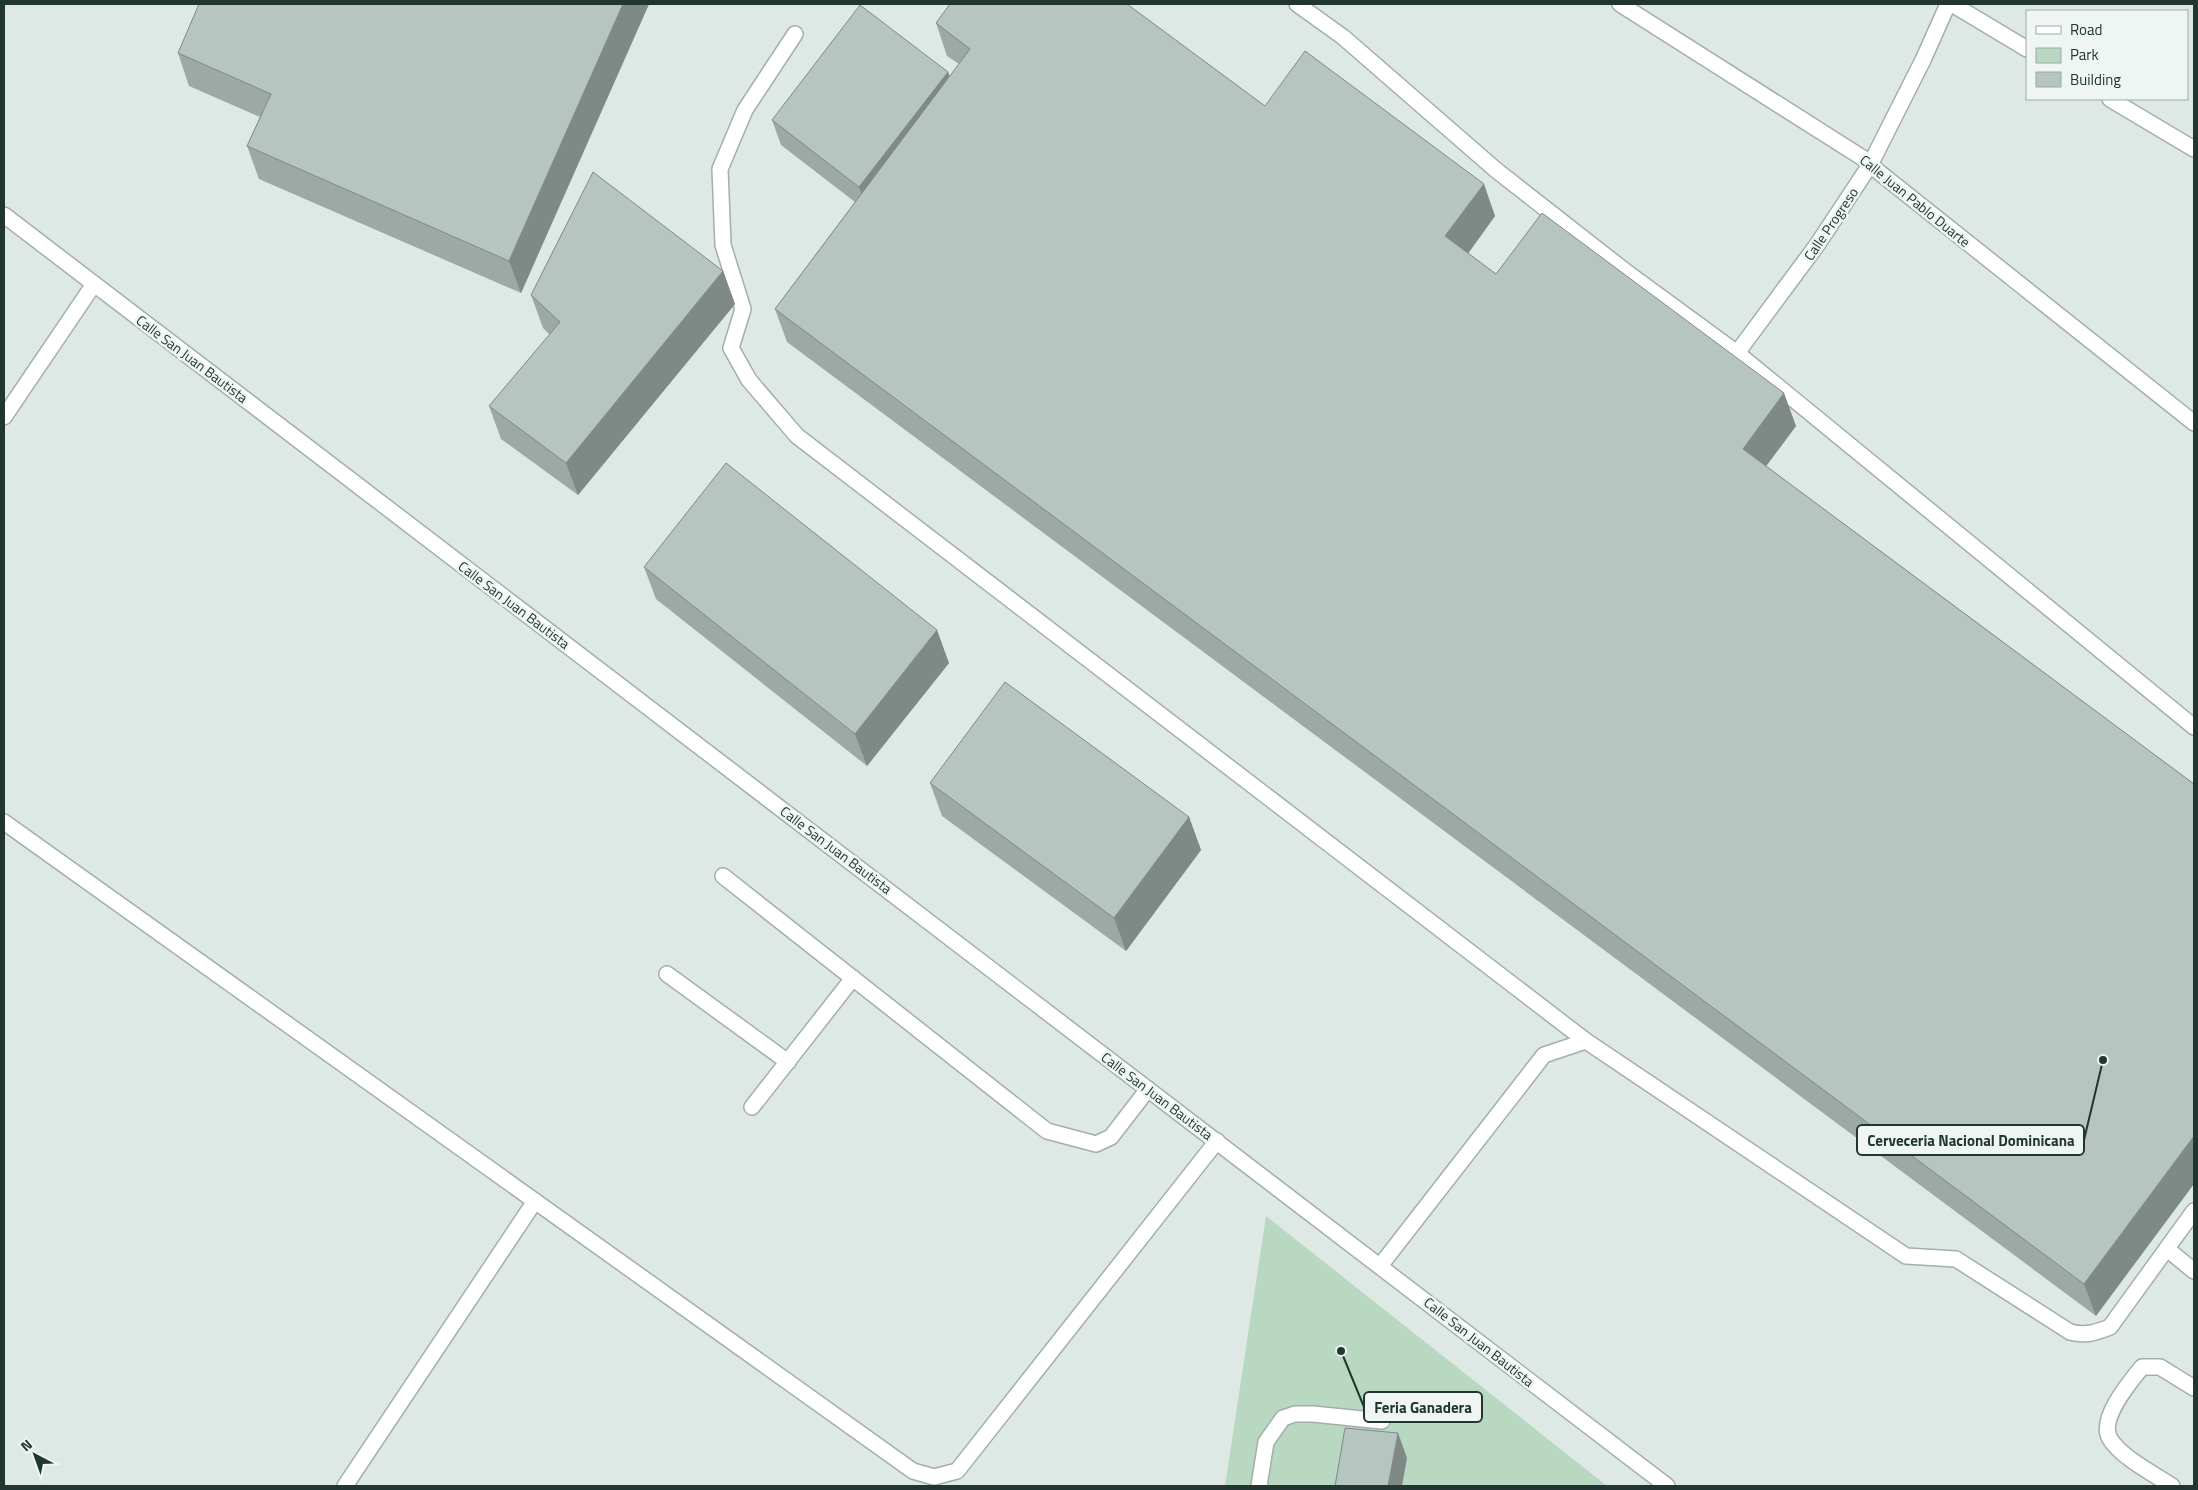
<svg xmlns="http://www.w3.org/2000/svg" width="2198" height="1490" font-family="'Titillium Web',sans-serif">
	<style>
		.park { fill: #b8d8c2 }
		.lines { fill: none; stroke-linecap: round; stroke-linejoin: round }
		.service-casing { stroke: #a2afab; stroke-width: 18 }
		.minor-casing { stroke: #a2afab; stroke-width: 18 }
		.service { stroke: #fff; stroke-width: 15 }
		.minor { stroke: #fff; stroke-width: 15 }
		.wall { fill: #9da9a5 }
		.shaded-wall { fill: #7f8a86 }
		.building { fill: #b6c5c0; stroke: #7f8a86 }
		.labels { text-anchor: middle; stroke-width: 5; stroke-linejoin: round; paint-order: stroke }
		.street-label { font-size: 14px; fill: #213631; stroke: #eef5f2 }
		.leader { fill: none; stroke: #213631; stroke-width: 2 }
		.callout-dot { fill: #213631; stroke: #eef5f2; stroke-width: 2 }
		.callout { fill: #eef5f2; stroke: #213631; stroke-width: 2 }
		.callout-label { font-size: 15px; text-anchor: middle; font-weight: bold; fill: #213631 }
	</style>
	<rect width="100%" height="100%" fill="#dee8e4"/>
	<path class="park" d="M1266,1216l341,270h-382z"/>
	<g class="lines">
		<defs>
			<g id="service">
				<path d="M1297,4l46,33 153,133 129,101 112,82 457,374"/>
				<path d="M795,34l-50,76 -25,59 3,76 20,64 -12,39 18,32 48,56 789,605"/>
				<path d="M4,417l90,-133"/>
				<path d="M4,822l909,649 21,6 23,-6 260,-330"/>
				<path d="M723,876l324,255 49,13 15,-7 37,-48"/>
				<path d="M667,974l121,88"/>
				<path d="M752,1107l101,-129"/>
				<path d="M2167,1249l27,22"/>
				<path d="M1380,1266l164,-211 42,-14 320,215 50,3 114,73c15,4 25,1 40,-5l84,-116"/>
				<path d="M345,1486l190,-285"/>
				<path d="M1259,1486l7,-44 17,-24 12,-4h18l69,7"/>
				<path d="M2172,1486c-18,-12 -50,-28 -62,-47 -12,-20 20,-57 32,-72h18l34,21"/>
			</g>
			<g id="minor">
				<path d="M1620,4l249,158 1,3 324,258"/>
				<path d="M1952,4l75,45"/>
				<path d="M2110,99l84,50"/>
				<path d="M4,215l1663,1271"/>
				<path d="M1737,353l80,-108 53,-80 53,-105 25,-56"/>
			</g>
		</defs>
		<use href="#service" class="service-casing"/>
		<use href="#minor" class="minor-casing"/>
		<use href="#service" class="service"/>
		<use href="#minor" class="minor"/>
	</g>
	<g class="wall">
		<path d="M649,4l-128,289 -262,-114 -12,-33 13,-29 -71,-31 -11,-33z"/>
		<path d="M936,23l329,83 230,110 -27,37 28,21 300,152 -30,40 428,318 -98,532 -1309,-974 -12,-33 80,-107 -74,-57 -9,-25 176,-48 2,5 9,-13 -12,-8z"/>
		<path d="M723,271l12,33 -157,191 -77,-56 -12,-33 61,-71 -7,-7 -12,-33z"/>
		<path d="M644,567l305,96 -82,103 -211,-167z"/>
		<path d="M930,783l259,34 12,33 -75,101 -184,-135z"/>
	</g>
	<g class="shaded-wall">
		<path d="M623,4h26l-128,289 -12,-32z"/>
		<path d="M948,72l9,26 -89,114 -9,-25z"/>
		<path d="M1484,184l11,32 -38,53 -12,-33z"/>
		<path d="M723,271l12,33 -157,191 -12,-32z"/>
		<path d="M1784,393l12,33 -41,55 -12,-32z"/>
		<path d="M937,630l12,33 -82,103 -12,-32z"/>
		<path d="M1189,817l12,33 -75,101 -12,-33z"/>
		<path d="M2194,1136v48l-98,132 -12,-32z"/>
		<path d="M1398,1433l9,25 -5,28h-14z"/>
	</g>
	<g class="building">
		<path d="M199,4h424l-114,257 -262,-115 24,-52 -93,-41z"/>
		<path d="M950,4h177l138,102 40,-55 179,133 -39,52 51,38 46,-61 242,180 -41,56 451,335v352l-110,148 -1309,-975 195,-260 -34,-26z"/>
		<path d="M860,5l88,67 -89,115 -87,-67z"/>
		<path d="M593,172l130,99 -157,192 -77,-57 71,-84 -29,-27z"/>
		<path d="M726,463l211,167 -82,104 -211,-167z"/>
		<path d="M1005,682l184,135 -75,101 -184,-135z"/>
		<path d="M1345,1428l53,5 -10,53h-53z"/>
	</g>
	<g class="labels">
		<g class="street-label">
			<text transform="translate(1915 201) rotate(39)" y="5">Calle Juan Pablo Duarte</text>
			<text transform="translate(1831 224) rotate(-56)" y="5">Calle Progreso</text>
			<text transform="translate(192 359) rotate(37)" y="5">Calle San Juan Bautista</text>
			<text transform="translate(514 605) rotate(37)" y="5">Calle San Juan Bautista</text>
			<text transform="translate(836 850) rotate(37)" y="5">Calle San Juan Bautista</text>
			<text transform="translate(1157 1096) rotate(37)" y="5">Calle San Juan Bautista</text>
			<text transform="translate(1479 1342) rotate(38)" y="5">Calle San Juan Bautista</text>
		</g>
	</g>
	<path class="leader" d="M2103 1060L2084 1140M1341 1351L1364 1407"/>
	<g class="callout-dot">
		<circle cx="2103" cy="1060" r="5"/>
		<circle cx="1341" cy="1351" r="5"/>
	</g>
	<g class="callout">
		<rect x="1857" y="1125" width="227" height="30" rx="5"/>
		<rect x="1364" y="1392" width="118" height="30" rx="5"/>
	</g>
	<g class="callout-label">
		<text x="1971" y="1146">Cerveceria Nacional Dominicana</text>
		<text x="1423" y="1413">Feria Ganadera</text>
	</g>
	<rect width="2198" height="1490" fill="none" stroke="#213631" stroke-width="10"/>
	<rect x="2026" y="10" width="162" height="90" fill="#eef5f2" stroke="#9ca9a5"/>
	<rect x="2036" y="26" width="25" height="8" fill="#ffffff" stroke="#9ca9a5"/>
	<text x="2070" y="35" font-size="15" fill="#213631">Road</text>
	<rect x="2036" y="48" width="25" height="15" fill="#b8d8c2" stroke="#9ca9a5"/>
	<text x="2070" y="60" font-size="15" fill="#213631">Park</text>
	<rect x="2036" y="72" width="25" height="15" fill="#b6c5c0" stroke="#9ca9a5"/>
	<text x="2070" y="85" font-size="15" fill="#213631">Building</text>
	<g transform="translate(35 1455) rotate(319)" stroke="#eef5f2" stroke-width="4" paint-order="stroke">
	<path d="M0-4L9 19L0 12L-9 19Z" fill="#213631"/>
	<text y="-8" font-size="14" font-weight="bold" text-anchor="middle" fill="#213631">N</text>
	</g>
</svg>
